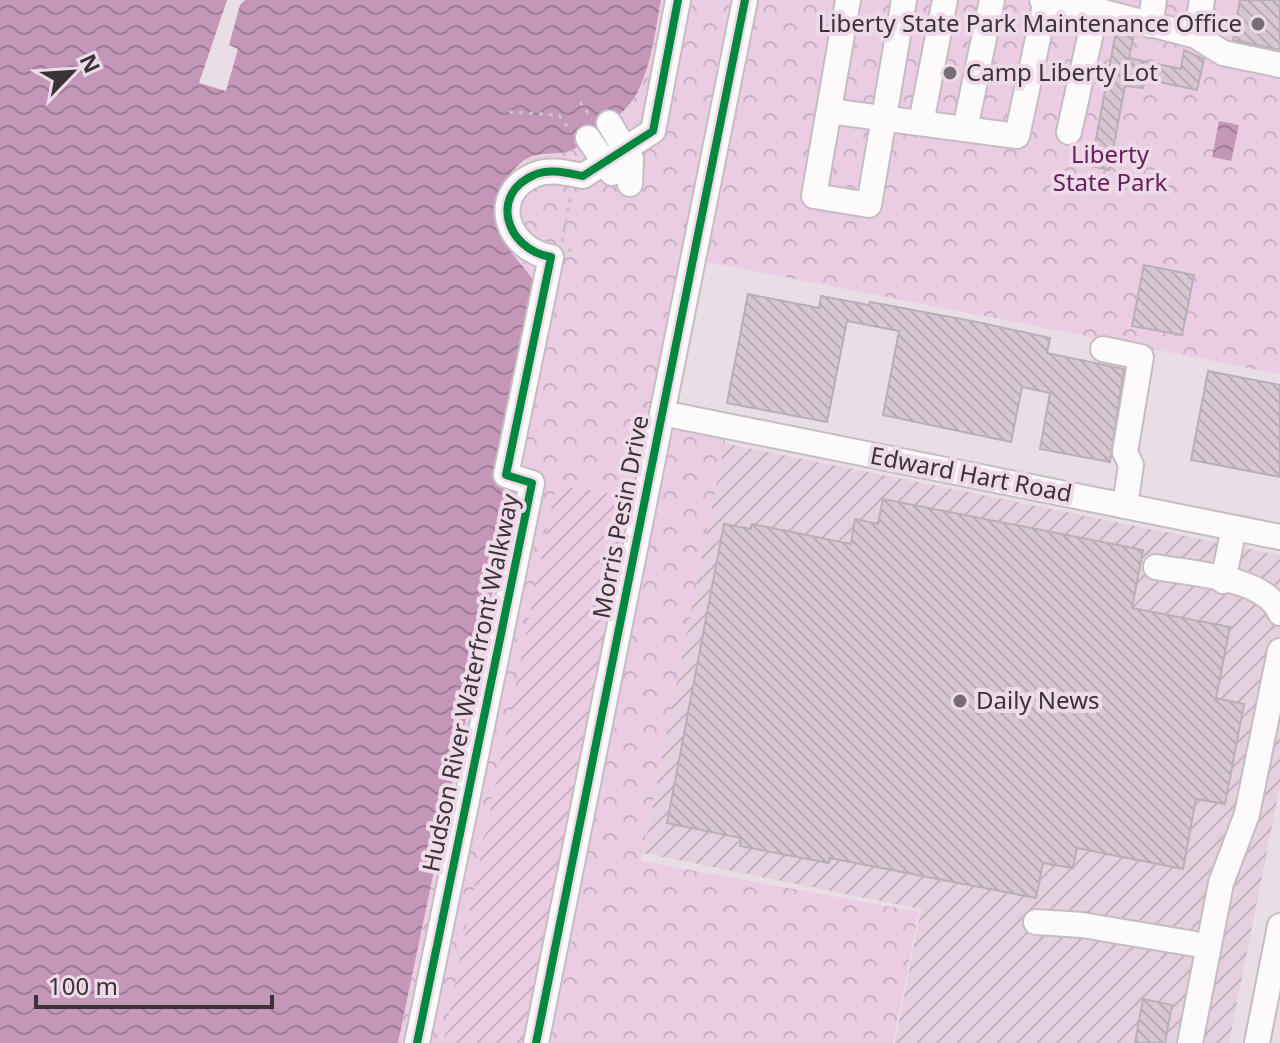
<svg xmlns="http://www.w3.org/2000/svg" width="1280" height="1043" font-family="'Noto Sans',sans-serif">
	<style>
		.industrial { fill: url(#industrial-furrows) }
		.forest { fill: url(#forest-crowns) }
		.garden { fill: url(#garden-furrows) }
		.water { fill: url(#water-waves) }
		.pier { fill: #eadee6 }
		.building { fill: url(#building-back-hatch); stroke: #b9b0b6; stroke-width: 2 }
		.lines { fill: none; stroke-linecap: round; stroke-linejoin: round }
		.minor-casing { stroke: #c6bdc3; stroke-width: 28 }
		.path { stroke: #c6c2c5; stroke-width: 3; stroke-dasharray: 4 6; stroke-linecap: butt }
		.minor { stroke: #fcfafb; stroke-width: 24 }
		.cycleway-casing { stroke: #eedae8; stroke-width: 13 }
		.cycleway { stroke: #00873e; stroke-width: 8 }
		.poi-dot { fill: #786f75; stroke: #eedae8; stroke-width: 3 }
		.labels { text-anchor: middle; stroke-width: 8; stroke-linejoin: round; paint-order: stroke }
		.poi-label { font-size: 24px; fill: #3a3338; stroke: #eedae8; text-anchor: start }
		.park-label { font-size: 24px; fill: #68205b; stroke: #eedae8 }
		.street-label { font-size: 24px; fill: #3a3338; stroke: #eedae8 }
	</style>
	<defs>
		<pattern id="industrial-furrows" width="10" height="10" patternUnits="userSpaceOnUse" patternTransform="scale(2)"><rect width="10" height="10" fill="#e4d0de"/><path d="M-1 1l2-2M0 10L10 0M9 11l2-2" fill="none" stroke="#c4b3bf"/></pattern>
		<pattern id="forest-crowns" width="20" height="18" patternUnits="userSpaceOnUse" patternTransform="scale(2)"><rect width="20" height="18" fill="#ebcde3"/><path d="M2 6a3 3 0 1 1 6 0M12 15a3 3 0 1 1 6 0" fill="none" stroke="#cab0c4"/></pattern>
		<pattern id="garden-furrows" width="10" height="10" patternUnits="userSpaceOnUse" patternTransform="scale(2)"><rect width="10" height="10" fill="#ebcde3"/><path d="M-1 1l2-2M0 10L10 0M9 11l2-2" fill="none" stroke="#cab0c4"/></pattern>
		<pattern id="water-waves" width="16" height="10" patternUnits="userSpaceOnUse" patternTransform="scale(2)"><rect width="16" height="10" fill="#c497b9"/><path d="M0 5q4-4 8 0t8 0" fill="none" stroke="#a07c97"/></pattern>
		<pattern id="building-back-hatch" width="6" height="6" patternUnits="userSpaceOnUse" patternTransform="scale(2)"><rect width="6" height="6" fill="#d7c7d3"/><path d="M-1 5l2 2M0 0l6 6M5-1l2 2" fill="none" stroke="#b9abb6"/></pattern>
	</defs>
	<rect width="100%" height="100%" fill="#eadee6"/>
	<path class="industrial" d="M723,443l557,112v231l-51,257h-334l26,-134 -278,-56z"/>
	<path class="forest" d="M661,0h619v374l-593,-116 -32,158 71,20 -85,425 278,51 -26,131h-495l116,-555 -18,-6 31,-211c-9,-13 -22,-26 -29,-40 -12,-23 9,-63 31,-73 13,-6 29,-2 42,-8 21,-10 48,-30 62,-50 18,-27 22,-69 28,-100z"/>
	<path class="garden" d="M556,485l66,10 9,16 -108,532h-80z"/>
	<g class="water">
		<path d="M0,0h661c-6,31 -10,72 -28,100 -10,14 -50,48 -67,52 -12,3 -23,0 -36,5 -22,10 -43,48 -33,72 8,19 28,38 39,55l-22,204 -116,555h-398z"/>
		<path d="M1219,121l20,4 -8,36 -19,-4z"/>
	</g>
	<path class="pier" d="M227,0h18l-5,5 -11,40 9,4 -12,42 -27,-8z"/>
	<g class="building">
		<path d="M1240,0h40v50l-47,-10z"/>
		<path d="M1116,31l18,4 -5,23 52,11 3,-19 20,9 -7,31 -52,-11 -2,9 -18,-2 -16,84 -18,-4z"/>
		<path d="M1144,265l50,10 -12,60 -50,-9z"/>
		<path d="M748,294l71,14 2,-12 48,9 1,-3 107,20 73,16 -3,15 77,16 -14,93 -70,-13 10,-56 -28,-6 -11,55 -128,-27 16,-84 -52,-10 -20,101 -100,-19z"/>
		<path d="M1208,371l72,14v92l-89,-17z"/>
		<path d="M883,499l260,51 -11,58 98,19 -14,71 28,6 -19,100 -29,-5 -13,70 -106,-21 -4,20 -30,-5 -7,35 -206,-40 -1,5 -89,-17 1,-8 -74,-15 57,-299 27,5 1,-5 99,20 4,-25 23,5z"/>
		<path d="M1143,999l29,6 -7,38h-30z"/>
	</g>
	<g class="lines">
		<defs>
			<g id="minor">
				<path d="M848,0l-34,196 55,9 35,-205"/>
				<path d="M1042,0l50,9 104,27 27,17 57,12"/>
				<path d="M1150,25l4,-25"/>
				<path d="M1196,36l6,-36"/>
				<path d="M829,111l188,25 29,-135"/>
				<path d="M609,123l22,36 -1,25"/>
				<path d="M921,123l24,-123"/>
				<path d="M965,129l27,-129"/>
				<path d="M1069,132l27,-122"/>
				<path d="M588,138l24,35"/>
				<path d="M1103,349l38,8 -16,95 6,13 -6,41"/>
				<path d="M662,413l618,124"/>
				<path d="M1156,567c36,7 110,10 124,46"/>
				<path d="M1223,581l11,-53"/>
				<path d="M1036,922l46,3 125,21"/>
				<path d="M417,1043l115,-560 -26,-8 45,-218c-44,-7 -63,-62 -17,-82 15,-7 33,-2 49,1l70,-45 25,-131"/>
				<path d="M536,1043l209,-1043"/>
				<path d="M1190,1043l31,-160 26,-69 33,-163"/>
				<path d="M1257,1043l23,-117"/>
			</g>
		</defs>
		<use href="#minor" class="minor-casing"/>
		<g class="path">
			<path d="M580,102l12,17"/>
			<path d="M509,112l50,3 12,17"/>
			<path d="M562,242l9,-48"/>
			<path d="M568,250l9,1"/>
		</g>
		<use href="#minor" class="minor"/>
		<defs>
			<g id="cycleway">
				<path d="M417,1043l115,-560 -26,-8 45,-218c-44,-7 -63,-62 -17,-82 15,-7 33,-2 49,1l70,-45 25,-131"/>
				<path d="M536,1043l209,-1043"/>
			</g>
		</defs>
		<use href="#cycleway" class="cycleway-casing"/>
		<use href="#cycleway" class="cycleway"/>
	</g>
	<g class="poi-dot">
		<circle cx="1258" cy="24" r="8"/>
		<circle cx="950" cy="73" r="8"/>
		<circle cx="960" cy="701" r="8"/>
	</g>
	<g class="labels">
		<g class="poi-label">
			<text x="1242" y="32" text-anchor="end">Liberty State Park Maintenance Office</text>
			<text x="966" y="81">Camp Liberty Lot</text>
			<text x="976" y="709">Daily News</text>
		</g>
		<g class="park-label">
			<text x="1110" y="163">Liberty<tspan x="1110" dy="28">State Park</tspan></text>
		</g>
		<g class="street-label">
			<text transform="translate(971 475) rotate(11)" y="8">Edward Hart Road</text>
			<text transform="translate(621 517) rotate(-79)" y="8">Morris Pesin Drive</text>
			<text transform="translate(471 683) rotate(-78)" y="8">Hudson River Waterfront Walkway</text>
		</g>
	</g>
	<g transform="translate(72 72) rotate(65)" stroke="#eedae8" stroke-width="6" paint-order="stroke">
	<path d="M0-6L14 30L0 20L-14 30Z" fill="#3a3338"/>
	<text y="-12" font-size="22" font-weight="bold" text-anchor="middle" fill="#3a3338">N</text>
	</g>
	<path d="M36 995v12h236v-12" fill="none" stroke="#3a3338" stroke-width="4"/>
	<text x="48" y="995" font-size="24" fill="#3a3338" stroke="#eedae8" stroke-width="6" paint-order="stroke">100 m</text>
</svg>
